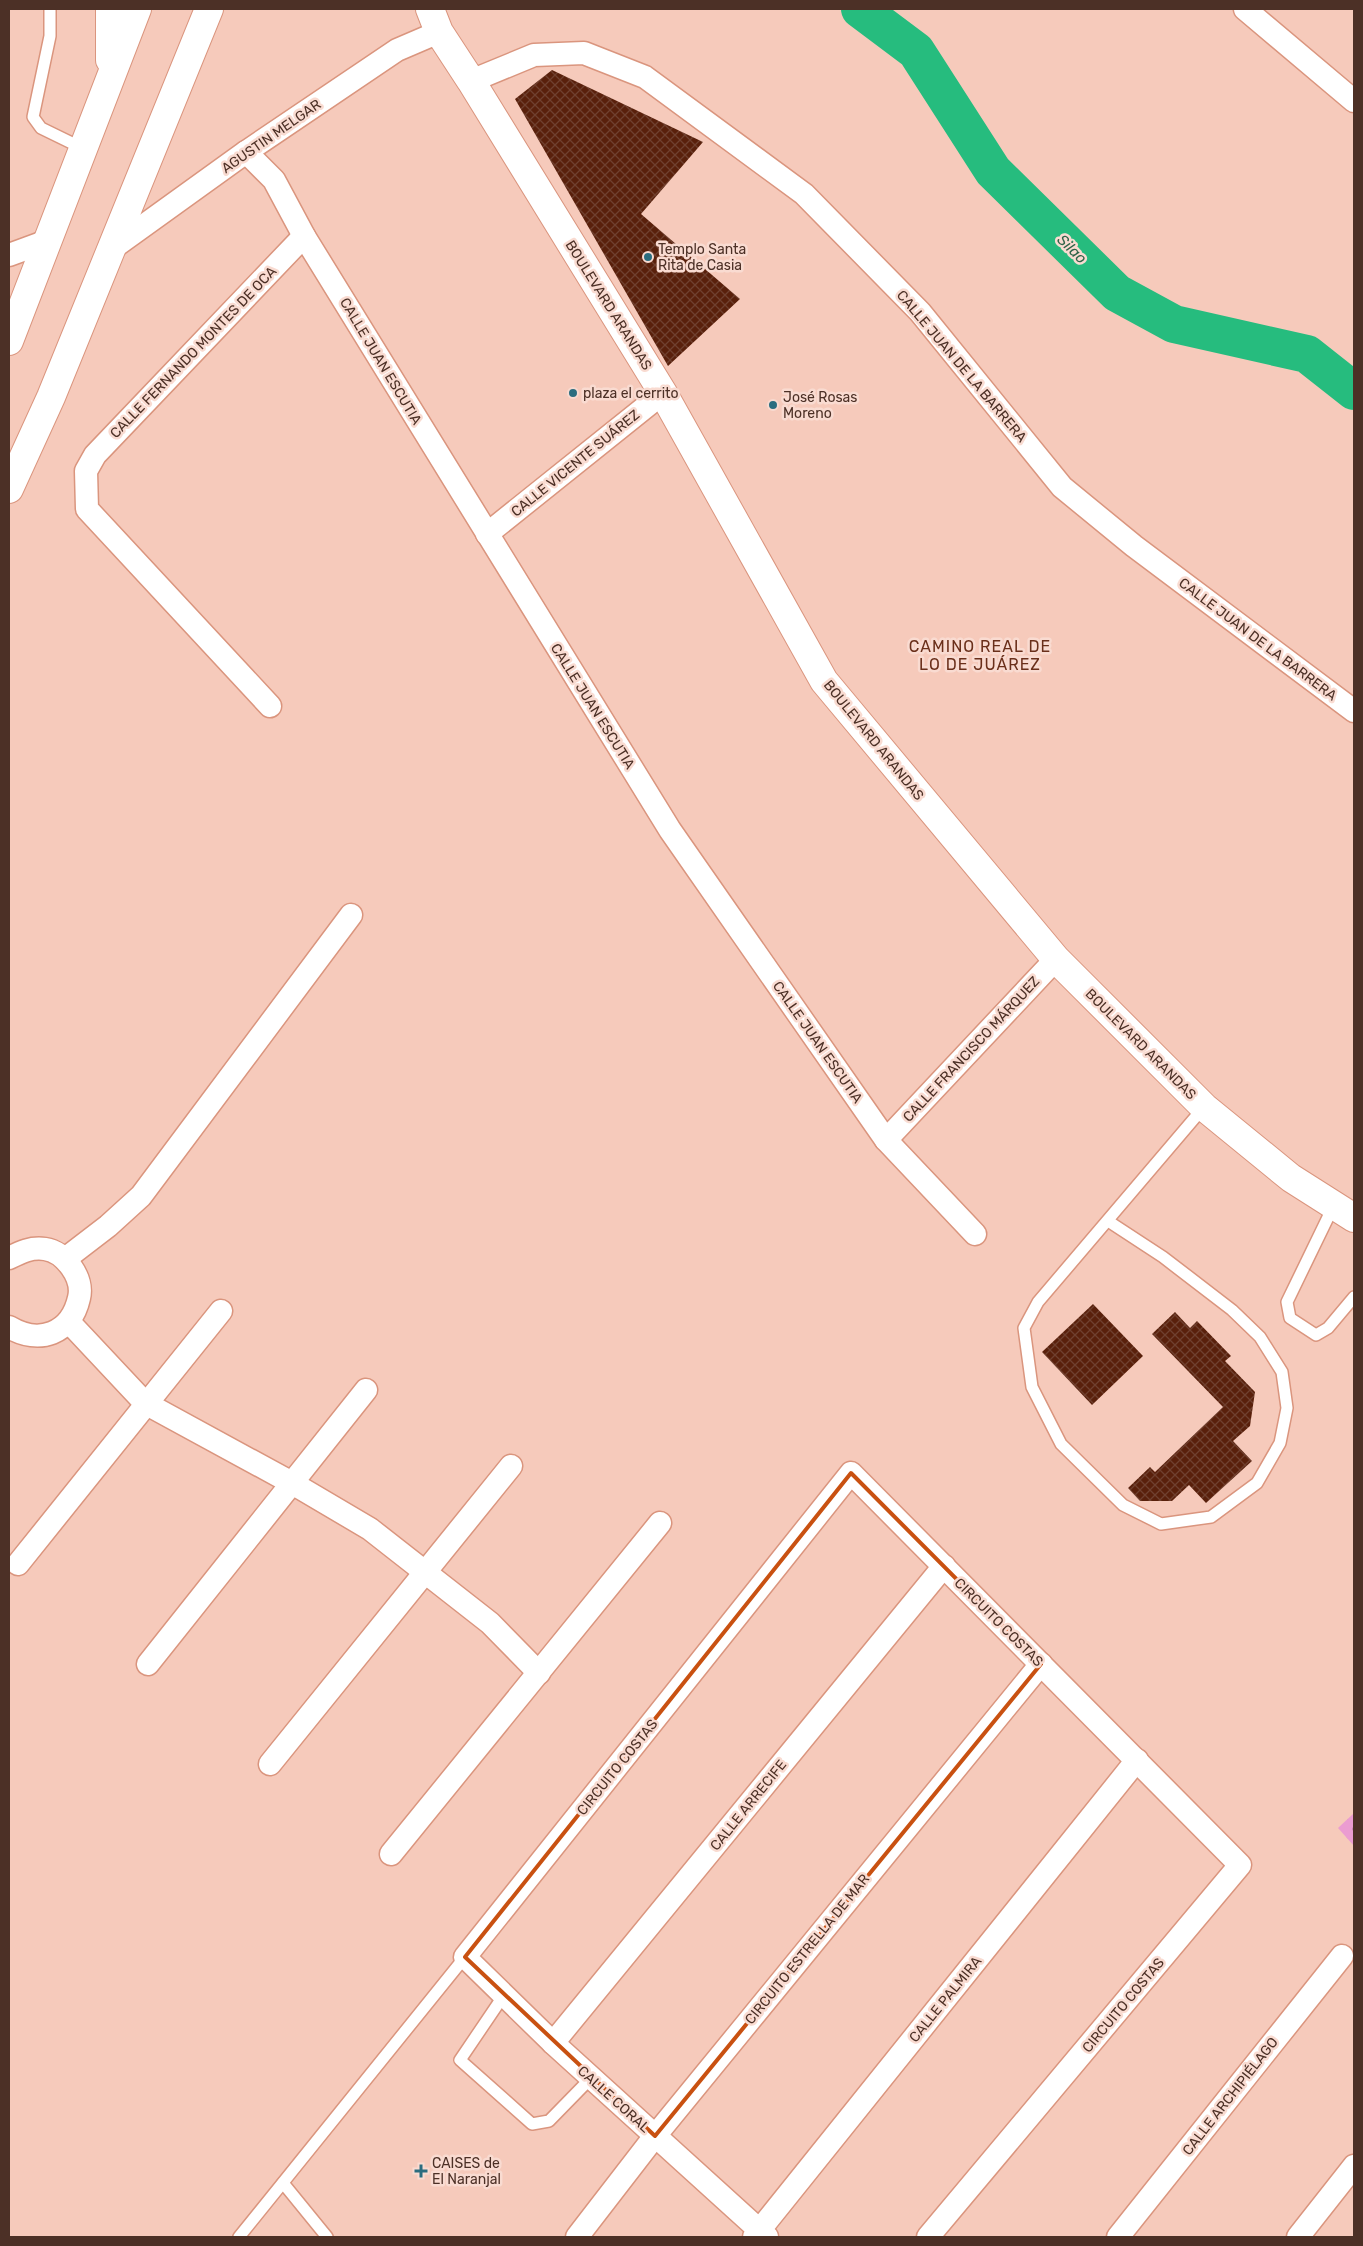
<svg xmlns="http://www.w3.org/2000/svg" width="1363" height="2246" font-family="Rubik,sans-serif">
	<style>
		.park { fill: url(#park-crowns) }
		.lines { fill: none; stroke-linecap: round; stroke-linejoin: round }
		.river { stroke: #26bc7e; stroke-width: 38 }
		.building { fill: url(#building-cross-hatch) }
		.service-casing { stroke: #da957e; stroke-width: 14 }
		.minor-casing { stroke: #da957e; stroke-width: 25 }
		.secondary-casing { stroke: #da957e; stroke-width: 30 }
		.primary-casing { stroke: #da957e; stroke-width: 30 }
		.service { stroke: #fff; stroke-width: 11 }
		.minor { stroke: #fff; stroke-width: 22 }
		.secondary { stroke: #fff; stroke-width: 28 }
		.primary { stroke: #fff; stroke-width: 28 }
		.marked { fill: none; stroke: #c95111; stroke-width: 4; stroke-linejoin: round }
		.poi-dot { fill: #2b6d7f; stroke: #f9dbd1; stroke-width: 2 }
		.labels { text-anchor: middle; stroke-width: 5; stroke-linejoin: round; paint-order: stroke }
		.street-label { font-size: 14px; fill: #4c3026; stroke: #f9dbd1 }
		.poi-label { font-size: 14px; fill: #4c3026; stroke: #f9dbd1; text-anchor: start }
		.water-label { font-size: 15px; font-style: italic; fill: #2f6449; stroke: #f9dbd1 }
		.quarter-label { font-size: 16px; letter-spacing: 1px; fill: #6a2f1a; stroke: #f9dbd1 }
	</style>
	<defs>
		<pattern id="park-crowns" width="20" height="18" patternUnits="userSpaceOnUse" patternTransform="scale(1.25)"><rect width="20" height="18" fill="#eb9cd1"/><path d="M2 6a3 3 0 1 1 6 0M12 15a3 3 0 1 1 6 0" fill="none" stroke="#c180a9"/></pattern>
		<pattern id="building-cross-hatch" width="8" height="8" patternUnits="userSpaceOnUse" patternTransform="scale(1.25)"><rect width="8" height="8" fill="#59200b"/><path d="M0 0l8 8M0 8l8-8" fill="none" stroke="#6f402f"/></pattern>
	</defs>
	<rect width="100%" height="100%" fill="#f6cabb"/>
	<path class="park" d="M1354,1813v33l-16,-18z"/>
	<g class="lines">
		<path class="river" d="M860,9l56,42 77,120 124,122 57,31 133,30 47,37"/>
	</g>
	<g class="building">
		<path d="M552,70l151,72 -62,72 99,85 -72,67 -153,-267z"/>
		<path d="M1093,1304l50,52 -51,49 -50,-53z"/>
		<path d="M1175,1312l15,16 7,-7 34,35 -6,5 30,31 -5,34 -17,15 19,20 -46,42 -17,-18 -17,16h-32l-12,-13 22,-21 5,5 68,-65 -71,-73z"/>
	</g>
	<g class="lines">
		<defs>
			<g id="service">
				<path d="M50,9v27l-17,81 8,11 41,20"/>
				<path d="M1334,1205l-47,97 3,16 26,17 12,-7 26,-31"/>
				<path d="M1108,1221l55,36 69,53 28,27 22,35 5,36 -7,35 -23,40 -46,34 -50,7 -38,-19 -62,-61 -29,-57 -8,-59 14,-26 166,-195"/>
				<path d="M504,1995l-44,65 72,64 17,-3 42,-43"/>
				<path d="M283,2183l44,54"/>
				<path d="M239,2237l226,-280"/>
			</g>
			<g id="minor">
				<path d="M1245,9l109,92"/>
				<path d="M471,81l63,-26 50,-2 61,24 159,117 116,118 142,175 72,59 220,165"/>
				<path d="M246,152l28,28 30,56 366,594 216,310 89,94"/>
				<path d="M110,250l136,-98 151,-102 42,-18"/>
				<path d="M9,255l38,-14"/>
				<path d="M487,534l176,-141"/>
				<path d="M270,706l-183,-197 -1,-38 9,-16 209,-219"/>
				<path d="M886,1140l170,-181"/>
				<path d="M9,1258c12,-6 22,-11 36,-9 20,3 39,29 34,49 -8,36 -40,47 -70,29"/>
				<path d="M65,1259l43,-33 33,-30 210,-281"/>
				<path d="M69,1322l76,81 147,80 78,46 120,94 49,50"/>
				<path d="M18,1564l203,-253"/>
				<path d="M148,1664l218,-274"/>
				<path d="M270,1764l241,-298"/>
				<path d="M391,1854l269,-331"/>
				<path d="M553,2043l391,-477"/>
				<path d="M577,2237l78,-101 386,-472"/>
				<path d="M754,2237l383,-477"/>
				<path d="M767,2237l-214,-194 -88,-86 386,-484 389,392 -312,372"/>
				<path d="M1118,2237l224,-281"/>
				<path d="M1298,2237l56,-71"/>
			</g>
			<path id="secondary" d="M430,9l9,23 32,49 192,312 161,288 232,278 148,148 87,71 63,40"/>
			<g id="primary">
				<path d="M110,9v51"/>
				<path d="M9,341l128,-332"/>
				<path d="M9,489l42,-92 158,-388"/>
			</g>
		</defs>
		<use href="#service" class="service-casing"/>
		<use href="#minor" class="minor-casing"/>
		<use href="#secondary" class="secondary-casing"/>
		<use href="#primary" class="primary-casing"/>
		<use href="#service" class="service"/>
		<use href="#minor" class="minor"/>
		<use href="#secondary" class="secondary"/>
		<use href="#primary" class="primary"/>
	</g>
	<path class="marked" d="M851,1473l190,191 -386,472 -190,-179z"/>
	<g class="poi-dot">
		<circle cx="648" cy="257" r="5"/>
		<circle cx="573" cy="393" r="5"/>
		<circle cx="773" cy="405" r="5"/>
		<path d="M418.5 2163.5h5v5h5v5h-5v5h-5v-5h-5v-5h5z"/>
	</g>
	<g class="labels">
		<g class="street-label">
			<text transform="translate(271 136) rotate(-35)" y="5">AGUSTIN MELGAR</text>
			<text transform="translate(609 305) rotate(58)" y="5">BOULEVARD ARANDAS</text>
			<text transform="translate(193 352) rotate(-46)" y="5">CALLE FERNANDO MONTES DE OCA</text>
			<text transform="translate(381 361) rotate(59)" y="5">CALLE JUAN ESCUTIA</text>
			<text transform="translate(962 366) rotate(50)" y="5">CALLE JUAN DE LA BARRERA</text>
			<text transform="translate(575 463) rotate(-39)" y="5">CALLE VICENTE SUÁREZ</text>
			<text transform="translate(1258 639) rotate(37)" y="5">CALLE JUAN DE LA BARRERA</text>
			<text transform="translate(593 706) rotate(58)" y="5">CALLE JUAN ESCUTIA</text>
			<text transform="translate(874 740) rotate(51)" y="5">BOULEVARD ARANDAS</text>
			<text transform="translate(818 1042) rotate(55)" y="5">CALLE JUAN ESCUTIA</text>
			<text transform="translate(1141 1044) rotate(45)" y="5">BOULEVARD ARANDAS</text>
			<text transform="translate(971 1049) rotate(-47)" y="5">CALLE FRANCISCO MÁRQUEZ</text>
			<text transform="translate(999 1622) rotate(45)" y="5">CIRCUITO COSTAS</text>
			<text transform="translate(617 1767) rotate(-51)" y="5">CIRCUITO COSTAS</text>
			<text transform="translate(748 1805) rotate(-51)" y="5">CALLE ARRECIFE</text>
			<text transform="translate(807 1949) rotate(-51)" y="5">CIRCUITO ESTRELLA DE MAR</text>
			<text transform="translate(945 1999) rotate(-51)" y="5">CALLE PALMIRA</text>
			<text transform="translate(1123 2005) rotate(-50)" y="5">CIRCUITO COSTAS</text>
			<text transform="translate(1230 2096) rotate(-52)" y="5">CALLE ARCHIPIÉLAGO</text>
			<text transform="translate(614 2099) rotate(42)" y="5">CALLE CORAL</text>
		</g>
		<g class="poi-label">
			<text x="658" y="254">Templo Santa<tspan x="658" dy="16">Rita de Casia</tspan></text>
			<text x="583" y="398">plaza el cerrito</text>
			<text x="783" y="402">José Rosas<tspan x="783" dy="16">Moreno</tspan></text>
			<text x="432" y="2168">CAISES de<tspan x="432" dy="16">El Naranjal</tspan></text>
		</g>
		<g class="water-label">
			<text transform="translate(1072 249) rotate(44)" y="5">Silao</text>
		</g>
		<g class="quarter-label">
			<text x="980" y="652">CAMINO REAL DE<tspan x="980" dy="18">LO DE JUÁREZ</tspan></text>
		</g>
	</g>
	<rect width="1363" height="2246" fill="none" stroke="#4c3026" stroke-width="20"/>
</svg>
